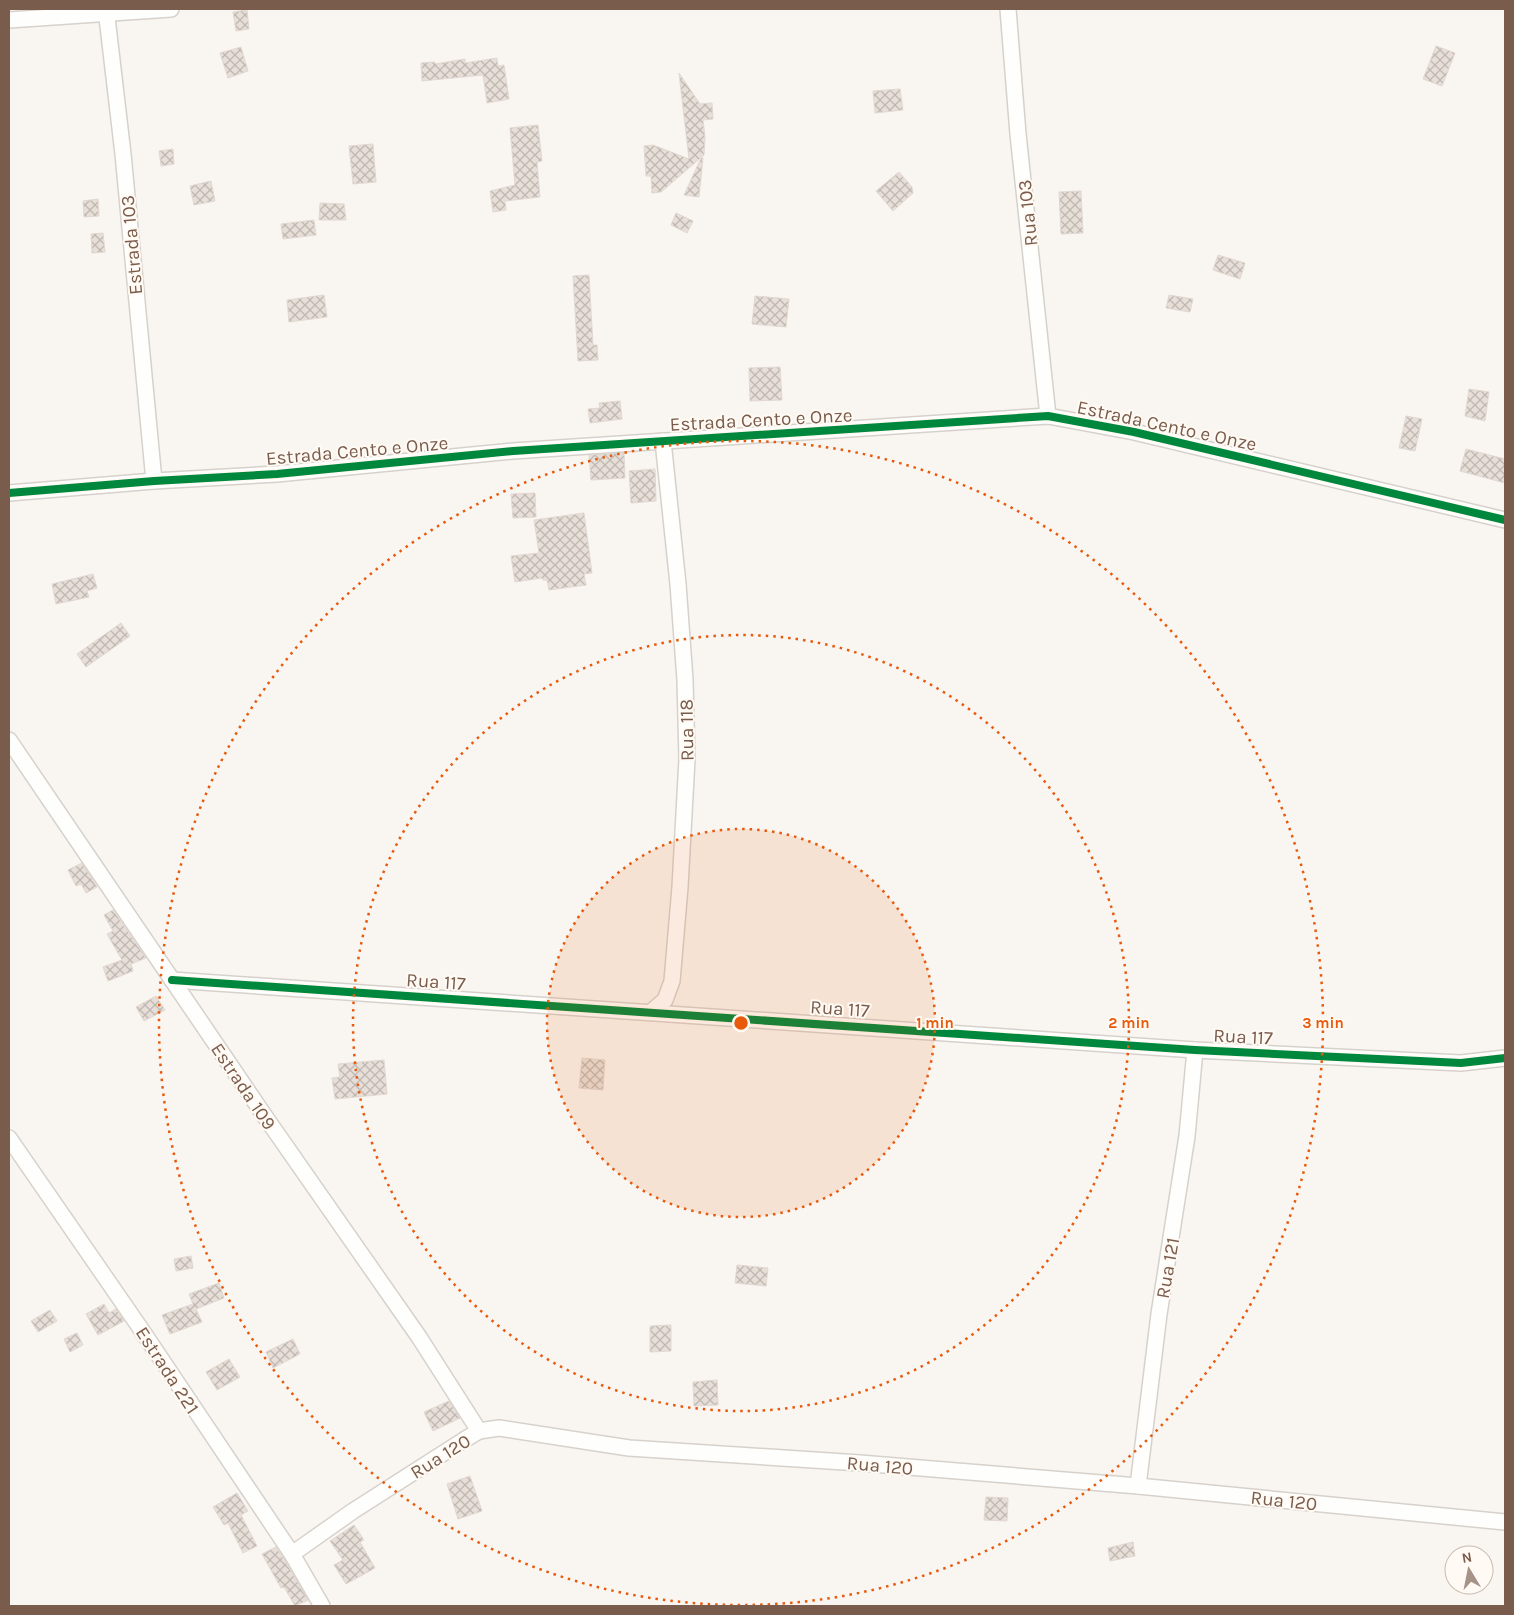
<svg xmlns="http://www.w3.org/2000/svg" width="1514" height="1615" font-family="Karla,sans-serif">
	<style>
		.building { fill: url(#building-cross-hatch); stroke: #e2d8d2 }
		.lines { fill: none; stroke-linecap: round; stroke-linejoin: round }
		.street-casing { stroke: #d7d1cb; stroke-width: 18 }
		.street { stroke: #fefefd; stroke-width: 15 }
		.cycleway-casing { stroke: #fffaf3; stroke-width: 11 }
		.cycleway { stroke: #00873e; stroke-width: 8 }
		.ring { fill: none; stroke: #e8590c; stroke-width: 2.5; stroke-dasharray: 2.5 5 }
		.labels { text-anchor: middle; stroke-width: 4; stroke-linejoin: round; paint-order: stroke }
		.street-label { font-size: 19px; fill: #7a5c4d; stroke: #fffaf3 }
		.centre { fill: #e8590c; stroke: #fffaf3; stroke-width: 2.5 }
		.ring-label { font-size: 15px; text-anchor: middle; font-weight: bold; fill: #e8590c; stroke: #fffaf3; stroke-width: 4; stroke-linejoin: round; paint-order: stroke }
	</style>
	<defs>
		<pattern id="building-cross-hatch" width="8" height="8" patternUnits="userSpaceOnUse" patternTransform="scale(1.25)"><rect width="8" height="8" fill="#e6ded7"/><path d="M0 0l8 8M0 8l8-8" fill="none" stroke="#bfb7b1"/></pattern>
	</defs>
	<rect width="100%" height="100%" fill="#f9f5f0"/>
	<g class="building">
		<path d="M247,10l2,19 -13,2 -3,-19z"/>
		<path d="M1436,46l19,7 -13,33 -19,-7z"/>
		<path d="M241,47l7,24 -20,7 -8,-25z"/>
		<path d="M497,58l1,8 6,-1 5,34 -22,4 -4,-28 -61,6 -1,-18 14,-1v2l30,-5v4z"/>
		<path d="M679,73l21,31 12,-1 1,16 -10,1 2,17 -1,18 -43,37 -9,1 -1,-17h-5l-2,-30 9,-1 36,14z"/>
		<path d="M900,89l3,21 -28,3 -2,-22z"/>
		<path d="M538,125l4,36 -5,1 3,35 -35,4 1,9 -13,2 -3,-21 25,-6 -5,-57z"/>
		<path d="M373,144l3,38 -23,2 -4,-38z"/>
		<path d="M173,149l1,15 -13,2 -2,-15z"/>
		<path d="M701,158h2l-4,39 -15,-2z"/>
		<path d="M899,172l13,15 1,6 -20,18 -17,-20z"/>
		<path d="M211,181l4,20 -21,4 -4,-19z"/>
		<path d="M1081,191l2,42 -22,1 -2,-42z"/>
		<path d="M98,199l1,17 -15,1 -1,-16z"/>
		<path d="M320,203l24,1 2,16h-27z"/>
		<path d="M676,213l17,8 -6,12 -16,-8z"/>
		<path d="M314,220l2,15 -33,4 -2,-15z"/>
		<path d="M103,233l2,19 -13,1 -1,-19z"/>
		<path d="M1218,255l27,8 -5,16 -27,-9z"/>
		<path d="M589,275l4,70h4l1,15 -20,1 -5,-85z"/>
		<path d="M324,295l3,22 -38,5 -2,-22z"/>
		<path d="M1169,295l24,4 -3,13 -24,-4z"/>
		<path d="M755,296l34,3 -3,28 -34,-3z"/>
		<path d="M780,367l2,33 -32,1 -1,-33z"/>
		<path d="M1469,389l20,3 -4,29 -20,-5z"/>
		<path d="M620,401l2,18 -32,4 -2,-14 12,-1 -1,-5z"/>
		<path d="M1406,416l16,3 -7,32 -16,-3z"/>
		<path d="M1466,449l39,10v24l-45,-12z"/>
		<path d="M624,453l1,25 -34,2 -2,-25z"/>
		<path d="M655,469l1,32 -25,2 -2,-32z"/>
		<path d="M535,493l1,24 -23,1 -2,-24z"/>
		<path d="M584,513l8,60 -8,1 2,11 -37,5 -2,-10h-4l-1,-2 -27,4 -4,-26 28,-3 -5,-33z"/>
		<path d="M93,574l4,14 -10,3 2,6 -33,7 -4,-20z"/>
		<path d="M121,623l9,13 -44,31 -9,-13z"/>
		<path d="M82,863l15,24 -11,6 -5,-9 -5,2 -8,-16z"/>
		<path d="M113,910l33,48 -15,6 2,7 -25,10 -5,-14 19,-7 -15,-26 6,-3 -9,-16z"/>
		<path d="M156,996l9,14 -21,11 -8,-14z"/>
		<path d="M582,1058l23,2 -2,30 -24,-2z"/>
		<path d="M384,1060l3,34 -52,5 -3,-21 8,-1 -2,-13z"/>
		<path d="M191,1256l2,12 -17,3 -2,-12z"/>
		<path d="M737,1265l31,3 -2,18 -31,-3z"/>
		<path d="M219,1283l5,15 -28,11 6,13 -32,12 -8,-19 31,-11 -4,-10z"/>
		<path d="M104,1304l5,9 7,-4 8,12 -26,14 -12,-21z"/>
		<path d="M50,1310l7,11 -19,11 -7,-11z"/>
		<path d="M671,1325v26l-21,1v-26z"/>
		<path d="M77,1333l6,12 -13,7 -6,-13z"/>
		<path d="M293,1339l7,15 -27,14 -7,-16z"/>
		<path d="M229,1359l11,18 -23,13 -11,-18z"/>
		<path d="M717,1380l1,25 -24,1 -1,-24z"/>
		<path d="M449,1401l11,17 -27,13 -9,-19z"/>
		<path d="M470,1476l12,35 -24,8 -11,-35z"/>
		<path d="M237,1493l11,18 -7,4 16,31 -14,7 -15,-30 -4,2 -11,-18z"/>
		<path d="M986,1497l22,1 -1,23 -23,-1z"/>
		<path d="M354,1525l10,15 -4,2 15,26 -29,16 -12,-19 9,-5 -13,-19z"/>
		<path d="M1133,1542l2,14 -25,5 -2,-13z"/>
		<path d="M276,1547l8,12 24,41 -13,6 -11,-19 -3,1 -19,-34z"/>
	</g>
	<g class="lines">
		<defs>
			<g id="street">
				<path d="M106,9l17,145 31,327"/>
				<path d="M1008,9l10,125 30,282"/>
				<path d="M9,20l162,-11"/>
				<path d="M9,493l145,-12 123,-7 236,-23 535,-35 86,16 371,88"/>
				<path d="M9,740l255,375 155,222 60,94"/>
				<path d="M172,980l1023,70 266,13 44,-5"/>
				<path d="M652,1011l13,-11 7,-19 8,-94 7,-128 -2,-79 -7,-96 -15,-143"/>
				<path d="M9,1138l134,194 149,222 30,52"/>
				<path d="M1138,1486l21,-172 28,-178 8,-86"/>
				<path d="M292,1554l61,-43 111,-71 15,-9 20,-3 130,20 231,15 278,23 367,36"/>
			</g>
		</defs>
		<use href="#street" class="street-casing"/>
		<use href="#street" class="street"/>
		<defs>
			<g id="cycleway">
				<path d="M9,493l145,-12 123,-7 236,-23 535,-35 86,16 371,88"/>
				<path d="M172,980l1023,70 266,13 44,-5"/>
			</g>
		</defs>
		<use href="#cycleway" class="cycleway-casing"/>
		<use href="#cycleway" class="cycleway"/>
	</g>
	<circle cx="741" cy="1023" r="194" fill="#e8590c" fill-opacity=".12"/>
	<g class="ring">
		<circle cx="741" cy="1023" r="194"/>
		<circle cx="741" cy="1023" r="388"/>
		<circle cx="741" cy="1023" r="582"/>
	</g>
	<g class="labels">
		<g class="street-label">
			<text transform="translate(1027 213) rotate(-96)" y="7">Rua 103</text>
			<text transform="translate(131 245) rotate(-95)" y="7">Estrada 103</text>
			<text transform="translate(761 419) rotate(-3)" y="7">Estrada Cento e Onze</text>
			<text transform="translate(1167 425) rotate(12)" y="7">Estrada Cento e Onze</text>
			<text transform="translate(357 450) rotate(-5)" y="7">Estrada Cento e Onze</text>
			<text transform="translate(686 730) rotate(-91)" y="7">Rua 118</text>
			<text transform="translate(436 981) rotate(4)" y="7">Rua 117</text>
			<text transform="translate(840 1008) rotate(4)" y="7">Rua 117</text>
			<text transform="translate(1243 1036) rotate(3)" y="7">Rua 117</text>
			<text transform="translate(244 1086) rotate(56)" y="7">Estrada 109</text>
			<text transform="translate(1167 1268) rotate(-80)" y="7">Rua 121</text>
			<text transform="translate(168 1370) rotate(57)" y="7">Estrada 221</text>
			<text transform="translate(440 1456) rotate(-32)" y="7">Rua 120</text>
			<text transform="translate(880 1465) rotate(5)" y="7">Rua 120</text>
			<text transform="translate(1284 1500) rotate(6)" y="7">Rua 120</text>
		</g>
	</g>
	<circle cx="741" cy="1023" r="8" class="centre"/>
	<g class="ring-label">
		<text x="935" y="1028">1 min</text>
		<text x="1129" y="1028">2 min</text>
		<text x="1323" y="1028">3 min</text>
	</g>
	<rect width="1514" height="1615" fill="none" stroke="#7a5c4d" stroke-width="20"/>
	<g transform="translate(1469 1570) rotate(350)"><circle r="24" fill="#fffaf3" stroke="#cabbb1"/>
	<path d="M0-4L9 19L0 12L-9 19Z" fill="#a69286"/>
	<text y="-8" font-size="14" font-weight="bold" text-anchor="middle" fill="#7a5c4d">N</text>
	</g>
</svg>
